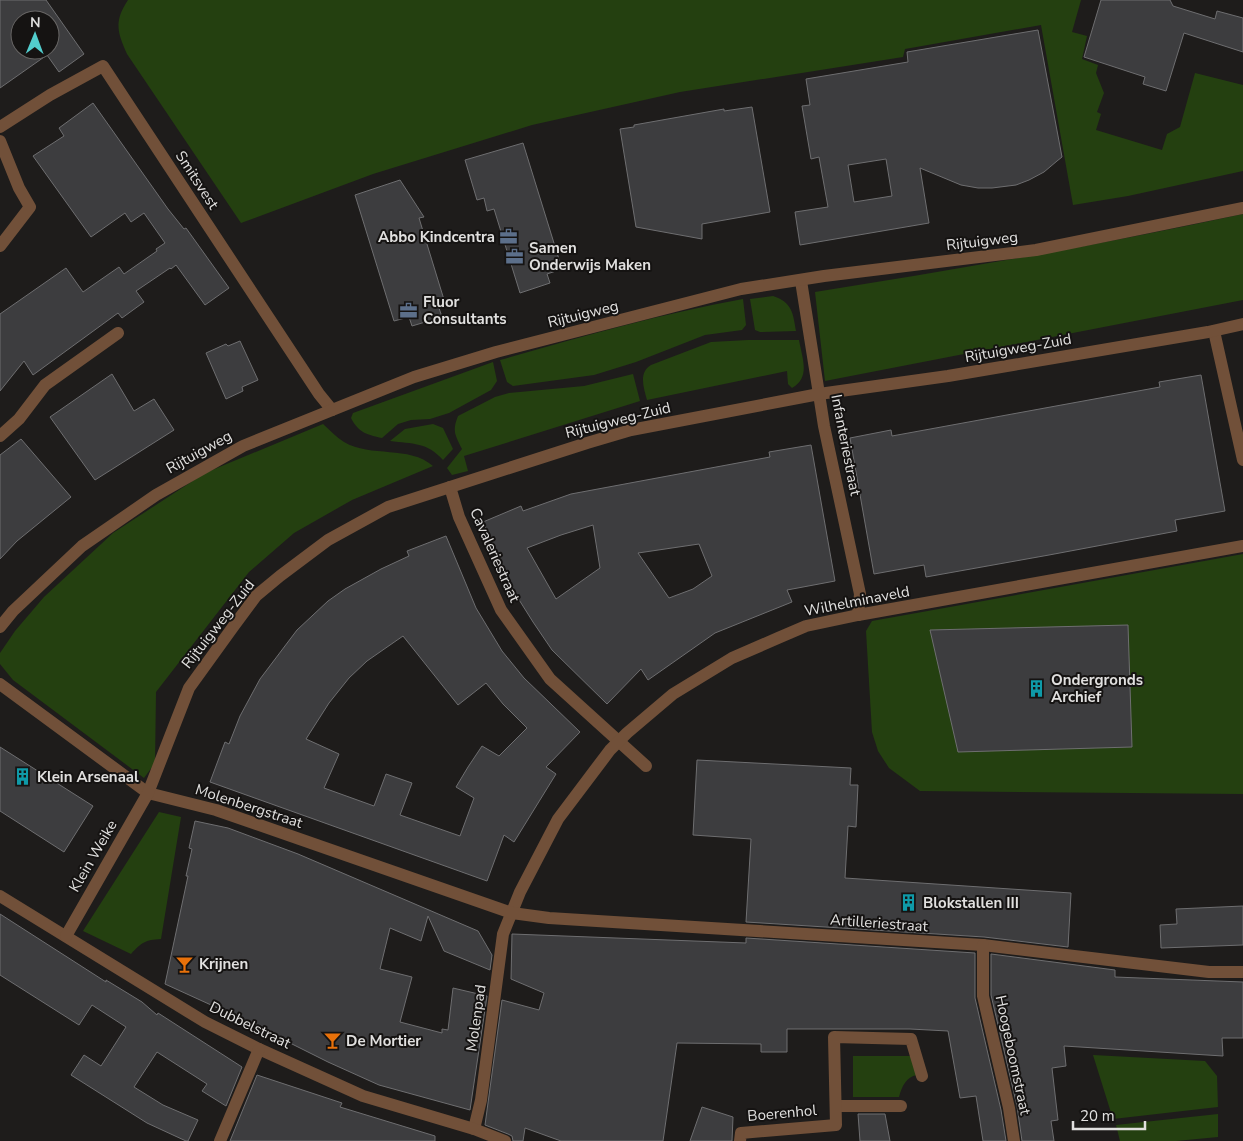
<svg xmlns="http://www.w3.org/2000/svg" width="1243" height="1141" font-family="'Nunito Sans',sans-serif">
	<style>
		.green { fill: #244010 }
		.building { fill: #3d3d3f; stroke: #6e6e70; fill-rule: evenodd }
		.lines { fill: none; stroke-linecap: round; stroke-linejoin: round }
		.pedestrian { stroke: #715039; stroke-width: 12 }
		.minor { stroke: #715039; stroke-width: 12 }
		.labels { text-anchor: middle; stroke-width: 4; stroke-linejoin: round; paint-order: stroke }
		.street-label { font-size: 15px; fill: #e1e0df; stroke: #151312 }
		.poi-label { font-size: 15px; font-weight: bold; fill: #e1e0df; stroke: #151312; text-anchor: start }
	</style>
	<rect width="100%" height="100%" fill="#1e1c1b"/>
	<g class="green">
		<path d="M128,0h953l-9,32 15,4 -5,23 16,6 -2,8 8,20 -7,19 4,2 -5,16 66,20 5,-16 13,-7 15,-54 48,12v86l-115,25 -55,9 -32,-180 -136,24 -2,8 -223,35 -148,33 -159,49 -132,49 -114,-169c-10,-22 -13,-33 1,-54z"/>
		<path d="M1243,214v86l-418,81 -10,-89c143,-23 286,-47 428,-78z"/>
		<path d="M773,296c19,6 20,17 23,35l-36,1 -5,-2 -5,-31z"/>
		<path d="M743,299l3,26 -4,5 -37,5 -69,27 -42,13 -81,11 -6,-4 -7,-22c80,-23 160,-46 243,-61z"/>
		<path d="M748,340h51c3,18 12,37 -7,48l-4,-4 -1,-13 -140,29c-3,-12 -9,-27 4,-35l60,-23z"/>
		<path d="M493,362l4,19 -6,9 -42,23 -19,6 -19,1 -13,4 -16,14c-15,-3 -24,-6 -31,-20l2,-5z"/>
		<path d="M633,374l7,27 -176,55 4,15 -16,4 -5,-7 15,-19c-7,-14 -10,-18 -4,-33l37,-19 14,-4 75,-7z"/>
		<path d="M323,424c7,6 13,13 21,18 27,16 65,3 89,24l-81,34 -58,33 -45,39 -93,120 -1,71 -11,15 -131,-98 -13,-16v-11l15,-22 29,-34 69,-64 92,-60z"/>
		<path d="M433,424l10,4 10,21 -10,11c-16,-18 -30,-16 -53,-19l15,-12z"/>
		<path d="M1243,554v240l-323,-3 -31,-23 -11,-17 -6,-19 -6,-101 6,-10z"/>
		<path d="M159,812l22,5 -20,122c-16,1 -19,3 -30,15l-48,-23z"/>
		<path d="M1093,1055l112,6 12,15 1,31 -105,12z"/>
		<path d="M853,1056h59l5,19c-11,2 -15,11 -18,22h-46z"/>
		<path d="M1218,1114v23l-42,4h-56l-4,-16z"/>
	</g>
	<g class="building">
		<path d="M0,0h46l38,54 -25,18 -12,-17 -47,33zM20,20h30v30h-30z"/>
		<path d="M1101,0h69l3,6 42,13 2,-8 26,7v34l-59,-19 -18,58 -23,-7 2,-7 -61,-20z"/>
		<path d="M1038,30l24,127 -5,4 -13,11 -15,8 -13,5 -24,3h-14l-17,-3 -41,-17 9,55 -129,22 -5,-33 33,-5 -9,-50 -8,2 -9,-53 8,-1 -4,-26 102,-17 -1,-10zM886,159l6,37 -38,6 -6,-37z"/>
		<path d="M93,103l75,106 16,20 2,-1 43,60 -24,17 -29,-40 -5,4 -1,-1 -34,23 8,11 -22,16 -4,-5 -85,62 -9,-14 -24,30v-77l66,-46 17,24 36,-25 5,7 33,-23 -1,-2 9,-6 -21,-30 -13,9 -6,-9 -34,24 -58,-81 31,-20 -5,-8z"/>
		<path d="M752,107l18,105 -68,12v15l-66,-12 -16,-98 14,-2v-2l90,-16v2z"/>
		<path d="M523,143l39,126 -15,5 3,9 -30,10 -26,-84 -7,2 -3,-13 -7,2 -12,-40z"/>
		<path d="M400,180l24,37 -5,1 26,85 -7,2 4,12 -30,9 -3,-9 -15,4 -39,-126z"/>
		<path d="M240,341l18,39 -16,7 1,4 -17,8 -20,-46 20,-9 2,2z"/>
		<path d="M112,374l22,37 20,-12 20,31 -79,50 -45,-63z"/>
		<path d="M1201,375l24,136 -50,9 2,11 -128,24 -123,22 -2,-12 -50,9 -24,-136 41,-8 1,6 268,-49 -1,-5z"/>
		<path d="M21,439l50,58 -54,44 -17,18v-104z"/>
		<path d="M811,445l24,136 -48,9 5,12 -77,31 -67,47 -7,-11 -34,35 -55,-54 -19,-28 -22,-35 -28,-65 38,-16 2,5 48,-17 199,-37 -1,-5zM593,525l7,43 -44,31 -29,-51 34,-13zM699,544l13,32 -19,13 -24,9 -31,-45z"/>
		<path d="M446,536l30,72 26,43 22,27 56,54 -34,35 10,7 -42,68 -10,-7 -17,46 -277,-99 15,-40 4,2 11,-28 20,-37 37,-49 31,-29 17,-12 36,-20 28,-13 -2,-5zM403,636l55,69 28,-22 17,21 24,24 -28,28 -17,-10 -14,21 -12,20 18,11 -14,38 -60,-21 12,-32 -26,-9 -12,32 -50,-18 15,-34 -33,-15 23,-36 20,-25 18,-17z"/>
		<path d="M1128,625l4,122 -174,5 -28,-122z"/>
		<path d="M0,747l93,59 -29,46 -64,-41z"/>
		<path d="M697,760l154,8 -1,17h8l-2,42 -8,-1 -3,52 226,15 -3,54 -84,-10 -238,-15 5,-83 -58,-4z"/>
		<path d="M195,821l33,7 70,26 180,77 14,24 -2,15 -46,-19 -16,-35 -7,25 -31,-13 -10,41 32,8 -12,45 42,11v-4l6,1 5,-42 34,8 -17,114 -91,-25 -51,-23 -84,-42 -79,-36 23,-108h-2l6,-27 -3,-1z"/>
		<path d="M1243,906v39l-82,3 -1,-23 17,-1 -1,-15z"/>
		<path d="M0,914l106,68v-2l36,22 15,13 1,-2 84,54 -16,39 -24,-15 5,-7 -50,-32 -23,35 29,18 35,15 -10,21h-2l-39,-18 -76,-48 13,-20 17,11 25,-39 -34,-22 -13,20 -79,-50z"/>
		<path d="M512,934l234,9v-5l229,15v45l26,112 5,31h-23l-7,-45 -16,2 -12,-67 -38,-2h-123v23h-26v-8l-84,-1 -14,98h-102l-36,-13 -2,13h-10l-1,-5 -4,-2 -23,-9 17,-125 37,10 5,-17 -33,-14z"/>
		<path d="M991,954l124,16v7l128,5v56h-21l1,18 -159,-10 2,20 -14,2 6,52 -7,1 3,20h-32l-5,-35 -26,-111z"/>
		<path d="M257,1075l85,28 -2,4 95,29v5h-205z"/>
		<path d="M702,1107l31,10 -1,24h-42z"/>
		<path d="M858,1114h27l5,27h-30z"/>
	</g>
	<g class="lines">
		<g class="pedestrian">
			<path d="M1214,331l29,129"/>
			<path d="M819,394l5,32 36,168 -2,21"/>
			<path d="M450,487l9,30 42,93 49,69 96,87"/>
			<path d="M474,1129l7,-29 22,-166 17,-42 38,-73 52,-69 17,-17 46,-39 59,-36 46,-20 28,-12 52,-11 385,-69"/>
		</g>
		<g class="minor">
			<path d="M0,127l50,-32 53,-29 216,328 13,16"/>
			<path d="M0,141l19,47 11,19 -30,39"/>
			<path d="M801,281l18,113"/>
			<path d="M0,436l19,-17 26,-34 73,-52"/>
			<path d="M0,627l13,-16 69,-65 74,-51 87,-49 171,-69 82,-25 245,-63 83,-13 212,-26 207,-42"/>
			<path d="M0,684l148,109 68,17 296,103 37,5 434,27 226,27h34"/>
			<path d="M0,896l205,126 54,27 104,47 111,33 31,12"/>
			<path d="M66,936l82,-143 41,-105 44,-61 23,-31 24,-20 48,-36 60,-33 199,-64 44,-13 188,-36 129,-18 260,-44 35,-8"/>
			<path d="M983,945v51l26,112 5,33"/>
			<path d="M836,1106h65"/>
			<path d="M220,1141l39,-92"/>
			<path d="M740,1141l1,-8 95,-8 -2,-88 77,2 11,37"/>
		</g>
	</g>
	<defs>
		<symbol id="office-bare" viewBox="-9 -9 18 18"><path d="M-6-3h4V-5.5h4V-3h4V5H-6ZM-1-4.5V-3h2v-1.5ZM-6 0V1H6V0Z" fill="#5c6f8a" stroke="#151312" stroke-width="2.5" paint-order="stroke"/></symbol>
		<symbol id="building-bare" viewBox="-9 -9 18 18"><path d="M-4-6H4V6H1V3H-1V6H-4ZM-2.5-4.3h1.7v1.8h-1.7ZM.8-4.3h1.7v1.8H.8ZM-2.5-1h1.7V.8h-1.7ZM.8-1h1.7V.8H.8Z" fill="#0f9aa8" stroke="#151312" stroke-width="2.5" paint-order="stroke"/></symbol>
		<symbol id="bar-bare" viewBox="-9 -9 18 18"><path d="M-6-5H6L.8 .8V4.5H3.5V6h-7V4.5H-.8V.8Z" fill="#e8710a" stroke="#151312" stroke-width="2.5" paint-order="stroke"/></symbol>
	</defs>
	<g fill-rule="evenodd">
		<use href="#office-bare" x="496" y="224" width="25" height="25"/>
		<use href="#office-bare" x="502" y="244" width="25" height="25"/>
		<use href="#office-bare" x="396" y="298" width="25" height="25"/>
		<use href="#building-bare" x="1024" y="676" width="25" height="25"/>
		<use href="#building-bare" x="10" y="764" width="25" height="25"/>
		<use href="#building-bare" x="896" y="890" width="25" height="25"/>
		<use href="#bar-bare" x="172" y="952" width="25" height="25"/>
		<use href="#bar-bare" x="320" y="1028" width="25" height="25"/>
	</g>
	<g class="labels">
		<g class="street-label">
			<text transform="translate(197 180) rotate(57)" y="5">Smitsvest</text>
			<text transform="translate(982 241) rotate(-7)" y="5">Rijtuigweg</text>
			<text transform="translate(583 314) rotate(-14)" y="5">Rijtuigweg</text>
			<text transform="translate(1018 348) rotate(-10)" y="5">Rijtuigweg-Zuid</text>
			<text transform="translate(618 420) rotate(-14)" y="5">Rijtuigweg-Zuid</text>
			<text transform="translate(846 445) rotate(79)" y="5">Infanteriestraat</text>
			<text transform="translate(199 452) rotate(-29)" y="5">Rijtuigweg</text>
			<text transform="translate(495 555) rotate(66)" y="5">Cavaleriestraat</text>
			<text transform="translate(857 601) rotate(-11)" y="5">Wilhelminaveld</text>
			<text transform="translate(218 624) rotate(-52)" y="5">Rijtuigweg-Zuid</text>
			<text transform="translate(249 806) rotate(18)" y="5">Molenbergstraat</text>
			<text transform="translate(93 856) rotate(-60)" y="5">Klein Weike</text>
			<text transform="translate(879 923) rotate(4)" y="5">Artilleriestraat</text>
			<text transform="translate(476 1018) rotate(-82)" y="5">Molenpad</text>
			<text transform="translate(250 1025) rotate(26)" y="5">Dubbelstraat</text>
			<text transform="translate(1013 1055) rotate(78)" y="5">Hoogeboomstraat</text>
			<text transform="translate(782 1113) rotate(-5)" y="5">Boerenhol</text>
		</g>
		<g class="poi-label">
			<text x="495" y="242" text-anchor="end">Abbo Kindcentra</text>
			<text x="529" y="253">Samen<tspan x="529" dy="17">Onderwijs Maken</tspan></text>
			<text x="423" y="307">Fluor<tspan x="423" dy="17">Consultants</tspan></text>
			<text x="1051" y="685">Ondergronds<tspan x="1051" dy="17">Archief</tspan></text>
			<text x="37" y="782">Klein Arsenaal</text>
			<text x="923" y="908">Blokstallen III</text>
			<text x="199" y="969">Krijnen</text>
			<text x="346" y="1046">De Mortier</text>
		</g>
	</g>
	<g transform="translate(35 35) rotate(1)"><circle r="24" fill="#151312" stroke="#676564"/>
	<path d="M0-4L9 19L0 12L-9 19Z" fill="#52cdcd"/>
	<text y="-8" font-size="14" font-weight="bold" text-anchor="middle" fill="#e1e0df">N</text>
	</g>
	<path d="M1073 1121v8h72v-8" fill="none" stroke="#e1e0df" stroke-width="2.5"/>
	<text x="1080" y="1121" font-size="15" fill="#e1e0df" stroke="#151312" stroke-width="4" paint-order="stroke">20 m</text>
</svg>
